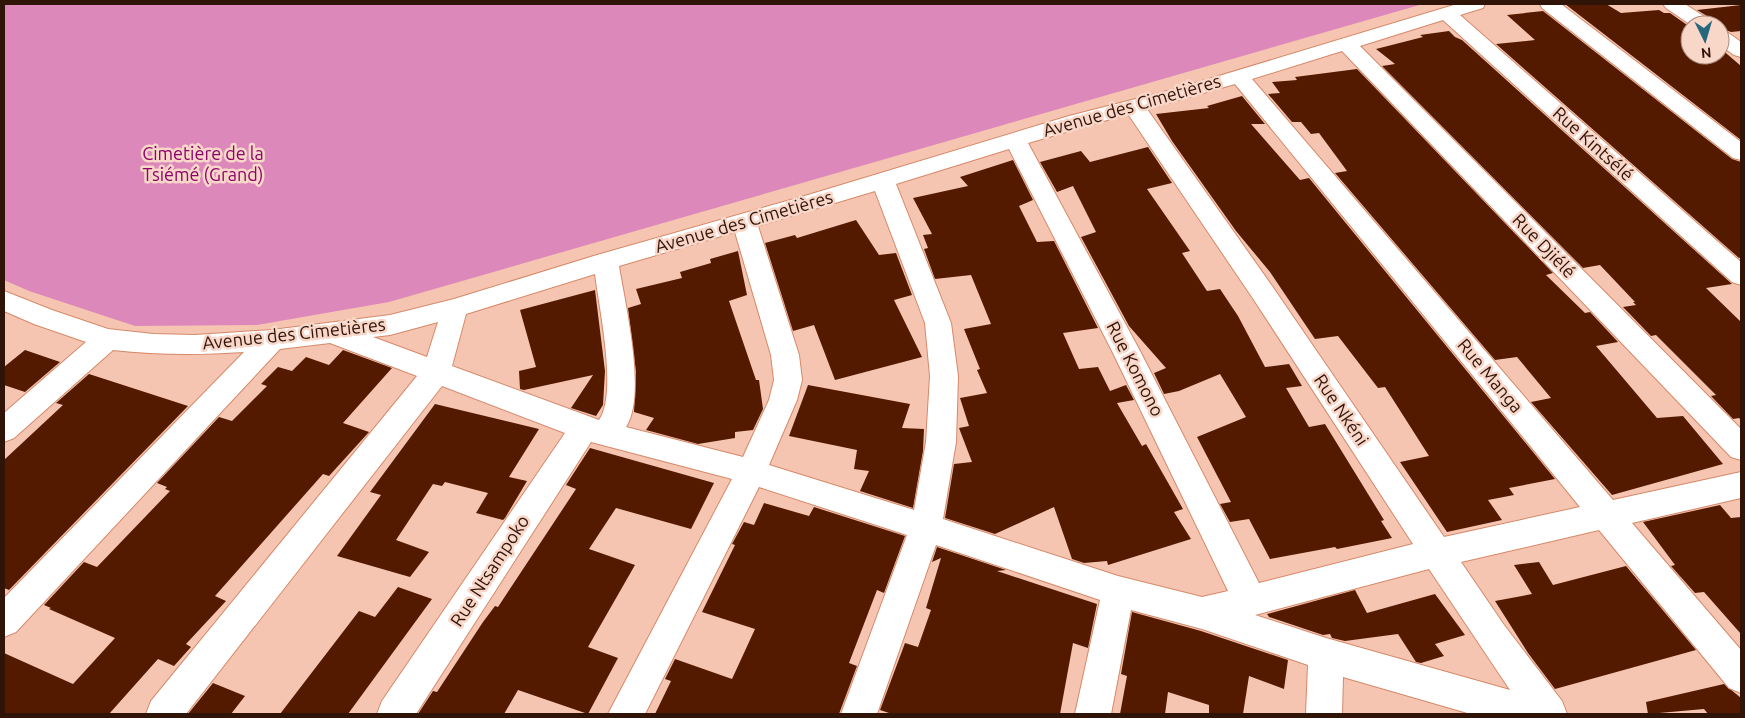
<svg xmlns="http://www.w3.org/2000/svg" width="1745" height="718" font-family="Ubuntu,sans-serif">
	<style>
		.green { fill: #dc88bb }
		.building { fill: #531a00 }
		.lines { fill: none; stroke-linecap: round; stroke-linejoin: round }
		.minor-casing { stroke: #d58969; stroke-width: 2 }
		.minor { fill: #fff; fill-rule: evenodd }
		.labels { text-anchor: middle; stroke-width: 5; stroke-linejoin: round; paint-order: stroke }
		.street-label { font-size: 18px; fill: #311408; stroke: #f8d7c9 }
		.park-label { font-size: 18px; fill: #8e026a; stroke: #f8d7c9 }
	</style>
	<rect width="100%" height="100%" fill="#f6c5b1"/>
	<path class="green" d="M4,4h1419l-1034,298 -132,23 -122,1 -106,-35 -25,-11z"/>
	<g class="building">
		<path d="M1565,4h41l15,9 38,-3 5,3h6l20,14v28h30v-7l21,18v74z"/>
		<path d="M1741,5v26l-10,1 -11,-4v-3h-4l-4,-6 -15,-9z"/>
		<path d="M1543,11l189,148 9,3v95l-2,1 -243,-214 39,-4 -28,-25z"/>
		<path d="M1449,31l6,6 7,3 270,244 -26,4 35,34v98l-2,-2 -6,1 -22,-23 5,-1 -60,-60 -5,1 -28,-29 13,-2 -3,-3h2l-35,-37 -17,3 -201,-202 13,-2 -19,-15 47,-12 -3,-2z"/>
		<path d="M1357,69l196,204 -7,2 39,38 5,-1 28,30 -22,4 61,72 26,-2 40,48 -111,31 -81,-93 20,-4 -34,-41 -22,3 -160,-187 12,-2 -28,-38 -8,1 -10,-12h-9l-24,-28 12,-1 -8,-11 25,-2 -2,-3z"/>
		<path d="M1242,96l23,28h-14l49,56 9,-2 246,301 -46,9 5,7 -26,5 14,20 -55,12 -47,-70 29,-6 -44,-69 -7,1 -40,-52 -23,3 -45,-67 -34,-41 -64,-90 -16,-27 53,-6 -2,-2z"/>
		<path d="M1148,147l24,36 -25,6 43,62 -8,2 25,38 13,-2 18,27 27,51 24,-3 13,22 -16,2 23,39 16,-3 59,96 -3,1 11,17 -55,11 -2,-2 -65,12 -21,-40 -19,3 -10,-18 11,-2 -34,-65 49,-20 -26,-43 -41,17 -15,3 -10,-21 12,-5 -37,-42 -48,-89 15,-5 -23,-46 -16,6 -17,-30 41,-11 9,11z"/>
		<path d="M1013,160l20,40 -14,6 18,36 17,-1 44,87 -35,5 16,36 19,-2 12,24 16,-6 8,15 -17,3 25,43 4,-2 37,65 -9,3 17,27 -83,26 -1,-4 -23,2 -12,-4 -18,-52 -59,27 -50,-16 9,-54 18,-2 -13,-34 10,-2 -9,-28 27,-5 -10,-23 3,-1 -16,-40 27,-5 -20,-49 -36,4 -11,-30 4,-1 -5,-13 9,-1 -19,-36 55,-12 -8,-9z"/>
		<path d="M856,220l23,35 17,-2 16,42 -18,5 28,57 -87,23 -21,-55 -21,6 -28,-88 30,-8 2,3z"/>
		<path d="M738,251l9,44 -18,6 27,79h3l4,29 -10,21 -18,2v6l-37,6 -52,-14 8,-12 -20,-6 2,-40 -8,-64 13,-4 -5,-15 46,-11 -2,-6 31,-9 -1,-4z"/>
		<path d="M595,290l10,81 -2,34 -7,11 -25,-8 22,-33 -69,15 -4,-1 -1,-18 17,-4 -16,-57z"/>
		<path d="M25,350l35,12 -35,30 -21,-7v-18z"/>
		<path d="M343,350l49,18 -49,55 26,9 -40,44 -6,-2 -108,122 11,5 -40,43 5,3 -17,19 -16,-7 -49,55h-105v-61l69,31 42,-46 -66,-29 2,-1 -7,-3 40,-43 13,5 73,-76 -5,-2 2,-2 -10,-4 62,-66 13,4 35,-35 -6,-2 17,-17 14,4 14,-14 23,8z"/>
		<path d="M89,374l99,32 -179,184 -5,-2v-128l59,-55 -7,-2z"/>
		<path d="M808,385l102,19 -8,24 22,1 -1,22 -10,57 -53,-17 9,-20 -15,-2 3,-19 -68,-14z"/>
		<path d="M435,404l104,25 -30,48 18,4 -22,37 -2,2 -27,-7 12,-20 -43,-11 -3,4 -9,-2 -37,56 33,12 -19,25 -73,-21 44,-61 -11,-3z"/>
		<path d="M590,448l124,35 -23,46 -75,-21 -27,41 46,16 -47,82 30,11 -30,56 -70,-24 -14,24h-86l15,-23 4,1 46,-70 12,-16 3,1 78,-118 -10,-4z"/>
		<path d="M764,503l45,13 5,-9 91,29 -21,57 -7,-3 -28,73 8,3 -18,48h-184l16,-33 -6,-2 10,-20 57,20 23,-50 -53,-17 33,-67 -3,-1 12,-22 10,3z"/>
		<path d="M1720,505l11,13 10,-1v117l-37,-42 -9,1 -24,-27 4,-1 -32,-43z"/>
		<path d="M937,547l69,23 -9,1 100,33 -9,44 -15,-5 -13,71h-168l-12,-4 25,-67 13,4 13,-37 -5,-2 15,-50 -9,4z"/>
		<path d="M1539,562l14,23 73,-19 70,84 -141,39 -27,-36 -33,-52 37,-7 -18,-29z"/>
		<path d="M398,587l34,12 -84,115h-68l79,-103 16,6z"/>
		<path d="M1355,590l12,23 68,-19 30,41 -30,9 9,12 -23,7 -5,-1 -18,-28 -53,7 -13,-3 -2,-4 -7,1 -54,-18 -2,-3z"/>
		<path d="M1132,612l69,19 87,29 -4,29 -35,-13 -6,38h-34v-9l-41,-13 -3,22h-45l7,-38 -6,-2z"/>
		<path d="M213,683l32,13 -14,18h-43z"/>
		<path d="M1724,684l17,14v16h-33l-4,-5 -56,5 -2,-12z"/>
	</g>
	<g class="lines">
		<defs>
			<g id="minor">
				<path d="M1457,4h28l-2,4 -23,7 281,247v23l-9,-3 -289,-262 -83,26 381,383v31l-10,-3 -389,-406 -90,28 361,421 128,-28v26l-109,25 109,127v43l-12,-5 -130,-158 -138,32 43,63 58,76 5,13h-96l-128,-37 -1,37h-36l2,-49 -106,-36 -71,-19 -20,104h-36l25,-114 -164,-55 -59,169h-36l66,-179 -148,-48 -114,227h-37l124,-235 -141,-37 -175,272h-39l5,-13 183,-268 -123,-47 -256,328h-40l5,-13 266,-325 -87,-33 -50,6 -264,283 -12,5v-39l240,-246c-45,3 -87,3 -131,-2l-99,88 -10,4v-29l82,-71 -52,-18 -30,-13v-20l48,19 56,19 45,5 42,1 77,-5 118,-15 64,-16 143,-44 211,-60 261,-79 110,-28zM1235,84l345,423 -136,30 -172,-251 -125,-177zM1128,114l126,186 159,244 -154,39 -119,-232 -112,-208zM1009,149l103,202 116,240 -26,6 -84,-21 -175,-57 13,-77 2,-66 -7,-53 -55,-139zM875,191l50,132 5,53 -4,66 -12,68 -145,-45 28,-65 5,-20 -3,-25 -41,-129zM735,232l36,123 3,25 -5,20 -26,57 -117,-30c21,-32 -1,-123 -7,-161zM595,274c4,34 23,119 4,146l-147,-54 14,-52zM438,322l-11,35 -54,-20 17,-2zM1429,569l81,121 -184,-52 -71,-23z"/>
				<path d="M1540,4h21l180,138v18l-8,-2 -191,-150z"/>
				<path d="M1663,4h22l26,17 3,4h-23l-25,-17z"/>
				<path d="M1720,30l7,2 14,10v15l-7,-2 -14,-10z"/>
			</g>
		</defs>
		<use href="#minor" class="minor-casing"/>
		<use href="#minor" class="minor"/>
	</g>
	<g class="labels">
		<g class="street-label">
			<text transform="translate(1132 106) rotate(-16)" y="6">Avenue des Cimetières</text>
			<text transform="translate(1593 144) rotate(42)" y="6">Rue Kintsélé</text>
			<text transform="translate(744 222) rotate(-16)" y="6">Avenue des Cimetières</text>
			<text transform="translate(1544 246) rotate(46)" y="6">Rue Djiélé</text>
			<text transform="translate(294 334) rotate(-6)" y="6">Avenue des Cimetières</text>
			<text transform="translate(1135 369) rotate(63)" y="6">Rue Komono</text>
			<text transform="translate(1490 376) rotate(50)" y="6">Rue Manga</text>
			<text transform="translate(1341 410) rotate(56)" y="6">Rue Nkéni</text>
			<text transform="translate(490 571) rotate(-57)" y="6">Rue Ntsampoko</text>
		</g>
		<g class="park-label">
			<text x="203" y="160">Cimetière de la<tspan x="203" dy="21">Tsiémé (Grand)</tspan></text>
		</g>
	</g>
	<rect width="1745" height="718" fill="none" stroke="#311408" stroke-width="10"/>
	<g transform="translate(1705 40) rotate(175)"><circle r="24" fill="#f8d7c9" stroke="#a8897c"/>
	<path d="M0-4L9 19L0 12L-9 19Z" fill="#27677c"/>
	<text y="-8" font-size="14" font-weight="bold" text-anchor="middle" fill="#311408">N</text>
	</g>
</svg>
